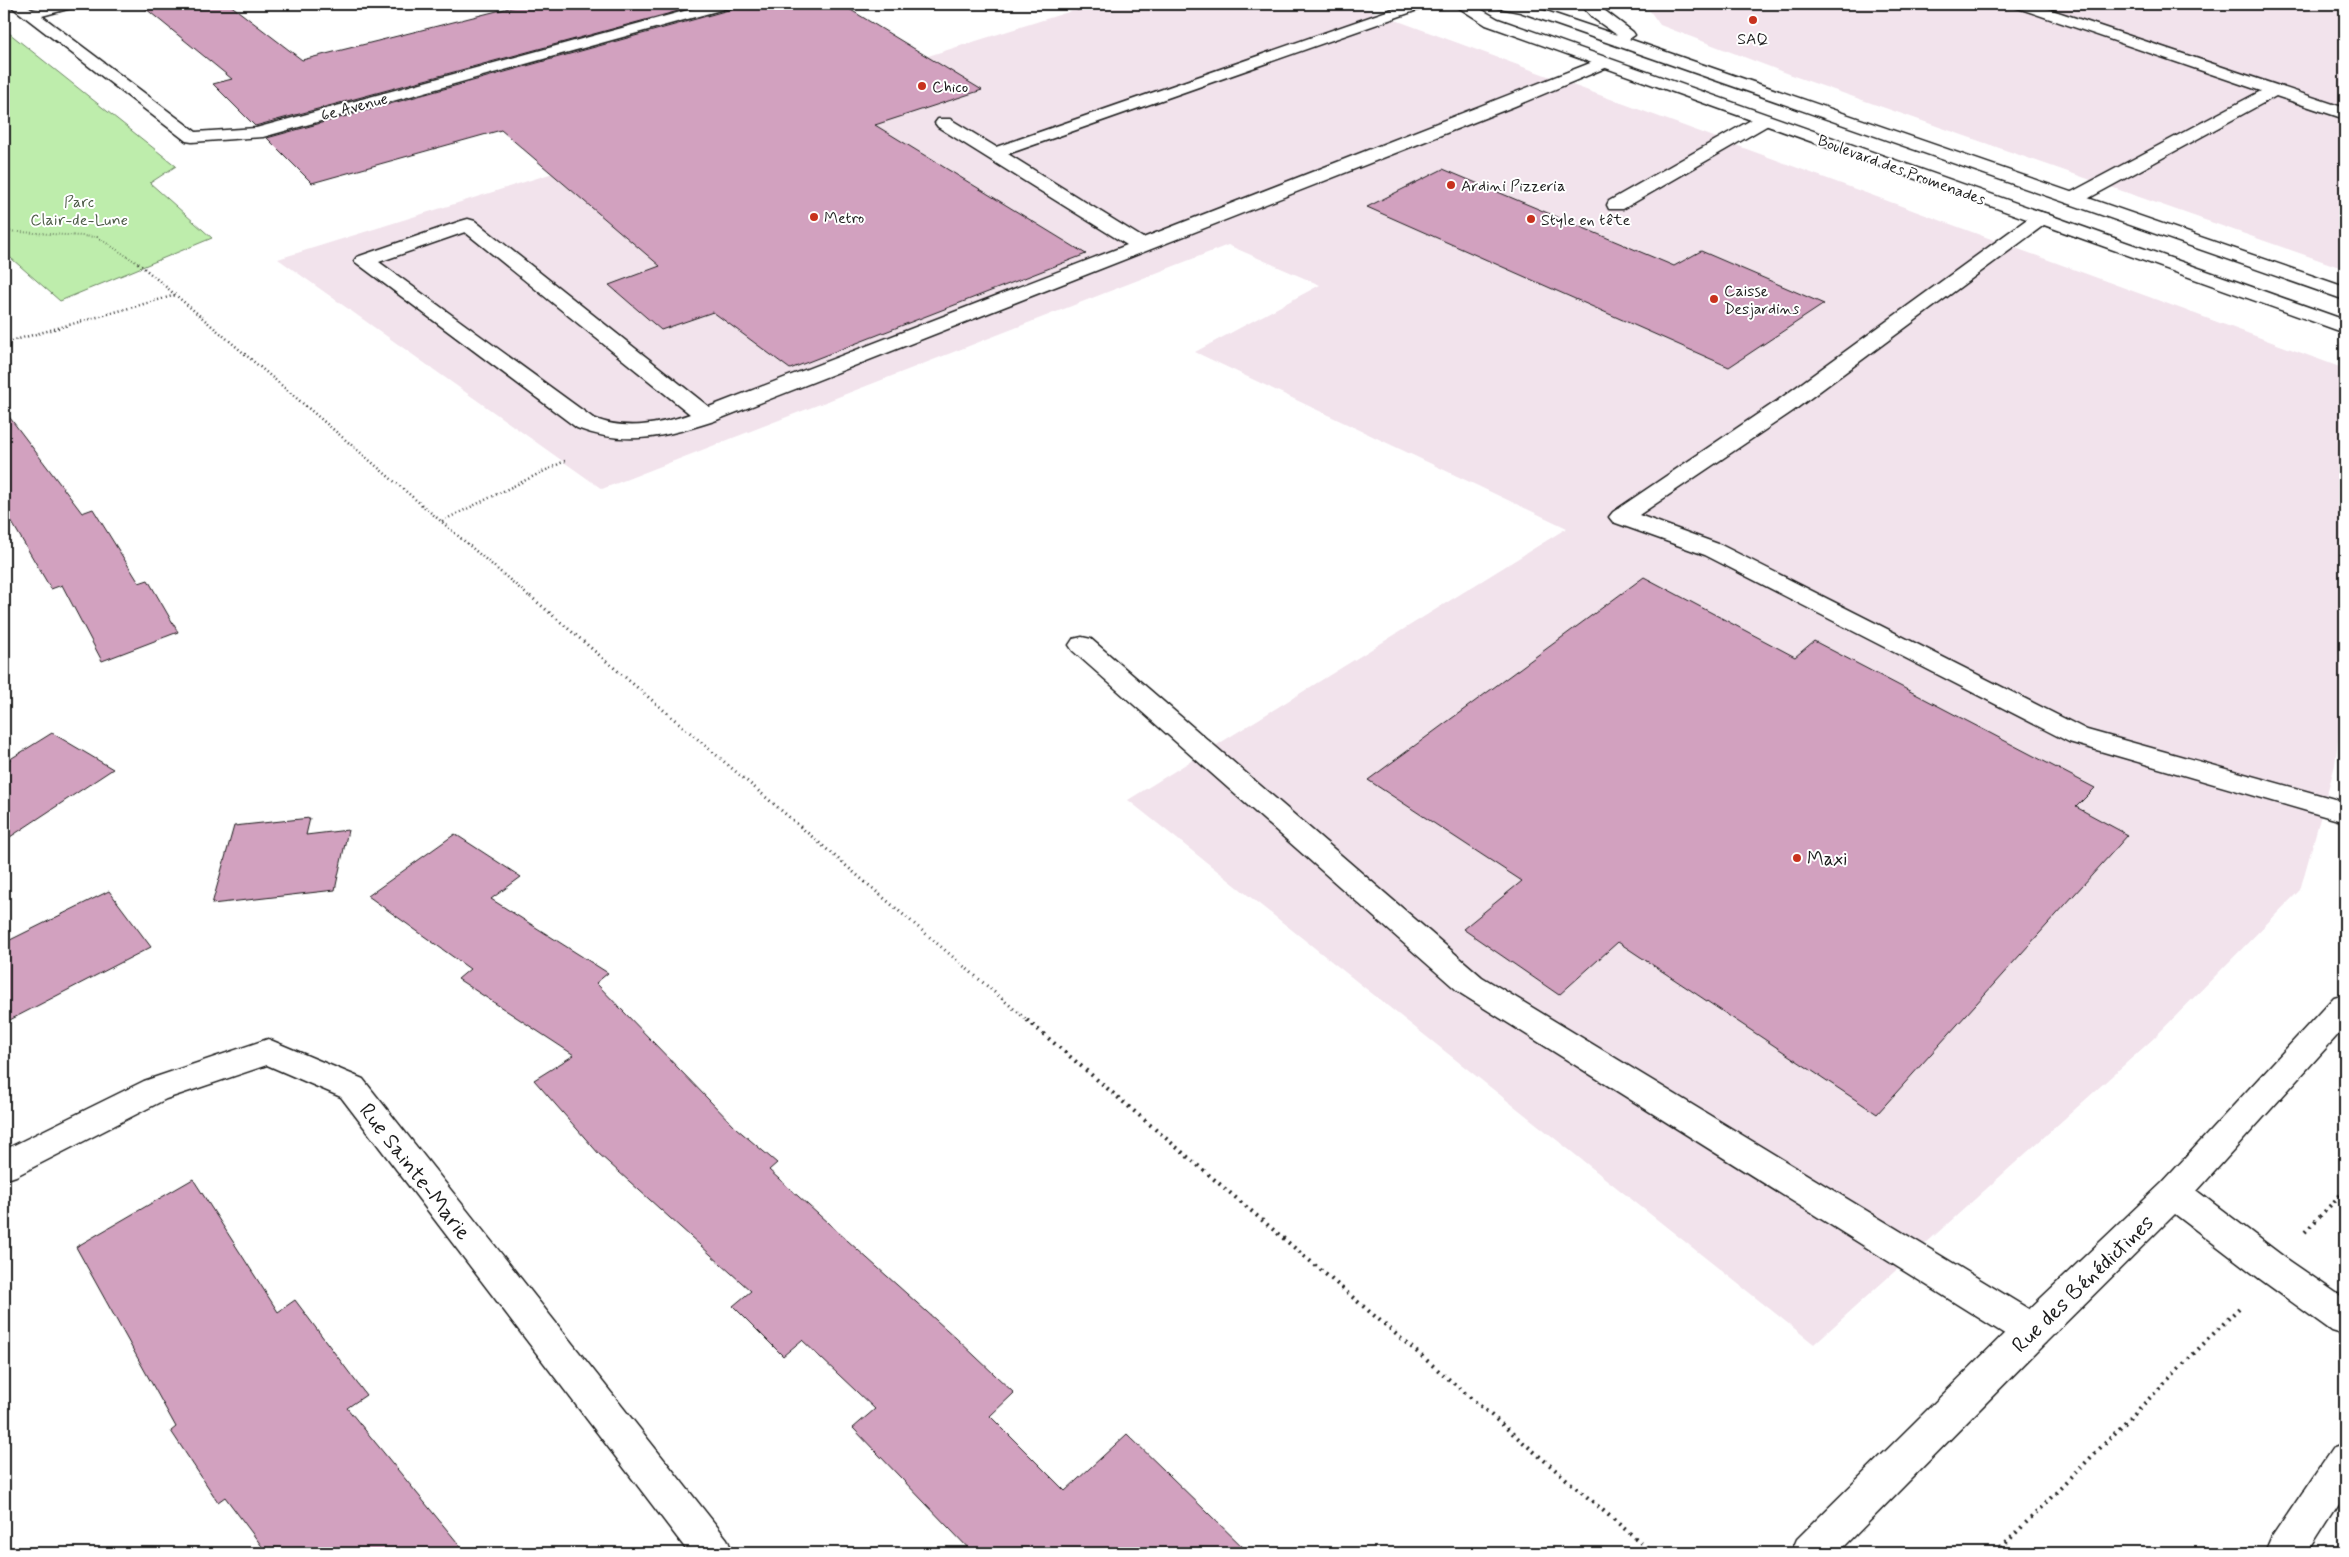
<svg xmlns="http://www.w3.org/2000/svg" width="2349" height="1557" font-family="Mynerve,sans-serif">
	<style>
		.built { fill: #f2e3ec }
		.green { fill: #beedac; stroke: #6d8464 }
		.building { fill: #d2a1bf; stroke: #1c1c1c }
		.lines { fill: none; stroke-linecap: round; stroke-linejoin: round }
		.lane-casing { stroke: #1c1c1c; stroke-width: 3 }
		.street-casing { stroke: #1c1c1c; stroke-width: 3 }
		.secondary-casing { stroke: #1c1c1c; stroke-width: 3 }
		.path-far3 { stroke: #1c1c1c; stroke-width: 2; stroke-dasharray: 0.5 2.5; stroke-linecap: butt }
		.path-far2 { stroke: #1c1c1c; stroke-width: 2.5; stroke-dasharray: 1 3; stroke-linecap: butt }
		.path-far1 { stroke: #1c1c1c; stroke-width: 3; stroke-dasharray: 1 4; stroke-linecap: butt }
		.path { stroke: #1c1c1c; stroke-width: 4; stroke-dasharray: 2 5; stroke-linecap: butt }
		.lane { fill: #fff; fill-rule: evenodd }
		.street { fill: #fff; fill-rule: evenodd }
		.secondary { fill: #fff; fill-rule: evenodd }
		.poi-dot { fill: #c8321e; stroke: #fff; stroke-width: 2 }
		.labels { text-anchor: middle; stroke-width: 4; stroke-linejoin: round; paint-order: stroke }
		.far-poi-label { font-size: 16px; fill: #1c1c1c; stroke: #fff; text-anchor: start }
		.far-street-label { font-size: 16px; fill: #1c1c1c; stroke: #fff }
		.far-park-label { font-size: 16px; fill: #4d5b47; stroke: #fff }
		.poi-label { font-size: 19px; fill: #1c1c1c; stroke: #fff; text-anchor: start }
		.near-street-label { font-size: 22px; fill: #1c1c1c; stroke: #fff }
	</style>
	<rect width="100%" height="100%" fill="#fff"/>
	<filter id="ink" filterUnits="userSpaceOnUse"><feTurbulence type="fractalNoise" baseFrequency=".02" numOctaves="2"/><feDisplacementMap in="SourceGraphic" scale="10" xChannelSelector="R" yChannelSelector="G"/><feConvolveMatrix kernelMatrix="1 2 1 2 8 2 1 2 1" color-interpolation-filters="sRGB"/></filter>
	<g filter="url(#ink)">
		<g class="built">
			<path d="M1094,4h258l993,365v313l-10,83 -35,125 -146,148 -340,306 -686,-544 439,-272 -372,-176 125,-67 -92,-40 -626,244 -324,-230z"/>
			<path d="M1645,4h700v265l-554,-194 -131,-50z"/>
		</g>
		<path class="green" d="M4,29l172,137 -26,17 62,55 -152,63 -56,-49z"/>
		<g class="building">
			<path d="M140,4h89l73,56 223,-56h179l-449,122 -42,-42 19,-5z"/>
			<path d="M736,4h105l141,86 -107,35 211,129 -296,115 -77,-57 -52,18 -52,-45 51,-19 -159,-136 -189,53 -45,-45 465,-129z"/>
			<path d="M1443,169l231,97 27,-15 123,53 -95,63 -362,-160z"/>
			<path d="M4,410l78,103 11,-4 46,74 9,-3 30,52 -76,29 -40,-76 -11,4 -47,-80z"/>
			<path d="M1644,577l151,80 19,-16 281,147 -19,19 52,28 -251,279 -259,-172 -59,53 -96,-66 59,-48 -154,-101z"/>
			<path d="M52,733l61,36 -109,72v-78z"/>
			<path d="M310,818l-4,17 42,-5 -13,60 -123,14 22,-78z"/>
			<path d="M455,834l66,43 -30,22 117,74 -12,10 140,145 41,35 -8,7 187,168 58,55 -24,23 75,75 62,-57 122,119h-276l-120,-125 22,-19 -73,-69 -19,16 -50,-50 18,-15 -152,-137 -65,-74 40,-25 -116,-76 12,-10 -102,-73z"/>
			<path d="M109,891l42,56 -147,76v-80z"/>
			<path d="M193,1179l85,133 17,-12 71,95 -19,13 119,145h-199l-42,-56 -7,5 -47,-71 5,-4 -100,-180z"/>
		</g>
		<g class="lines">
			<defs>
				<g id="lane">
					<path d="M1407,4h22l-3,3 -418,147 135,84 455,-178h12l2,3 -2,3 -95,40 -801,315c-49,16 -88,26 -137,7l-223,-167 3,-4 104,-36 7,-2 7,2 234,186 418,-162 -189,-118 -3,-4 3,-4h12l46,28zM465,232l225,182c-32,11 -65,17 -97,4l-214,-156z"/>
					<path d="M2012,4h22l311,104v11l-69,-23 -196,107h-14l-2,-4 2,-4 195,-104 -246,-84z"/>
					<path d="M1764,115l6,1 3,4 -3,4 -147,85h-14l-2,-4 2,-4 149,-85z"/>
					<path d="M2041,212l7,2 2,4 -2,4 -255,189 -154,104 82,30 366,185 258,72v20l-276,-80 -364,-187 -92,-33 -4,-5 4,-5 164,-111 257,-187z"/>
					<path d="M1082,637l9,2 391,338 563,342 5,12 -5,12 -13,4 -13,-4 -559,-350 -387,-342 -4,-6 4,-6z"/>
				</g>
				<g id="street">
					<path d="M8,4h17l7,5 20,-5h26l-3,3 -33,9 154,116 60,-4 454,-124h24l-3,3 -468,130 -71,5 -6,-1z"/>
					<path d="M1069,4h17l-8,5 -6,-2z"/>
					<path d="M2345,994v33l-148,164 87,66 61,42v36l-13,-4 -72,-52 -85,-65 -130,129 -207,210h-47l6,-14 222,-220 143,-136 172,-186z"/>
					<path d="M268,1039l95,40 364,460 6,14h-44l-348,-456 -74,-32 -101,34 -150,77 -12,4v-30l140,-69z"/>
					<path d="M2345,1444v51l-37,58h-43l6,-14 61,-90z"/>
				</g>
				<g id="secondary">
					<path d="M1453,4h19l26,15 847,301v13l-859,-308z"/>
					<path d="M1492,4l36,1 89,30 -24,-17 -13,-14h16l37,28 2,3 -6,4 716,248v13l-825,-288 -25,-5z"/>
				</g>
			</defs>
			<use href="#lane" class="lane-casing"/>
			<use href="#street" class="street-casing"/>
			<use href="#secondary" class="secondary-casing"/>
			<path class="path-far3" d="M4,231l93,6 42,27"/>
			<g class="path-far2">
				<path d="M138,263l393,335"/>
				<path d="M4,343l172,-48"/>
				<path d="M442,521l125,-61"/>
			</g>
			<path class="path-far1" d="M530,596l498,425"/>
			<g class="path">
				<path d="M1027,1020l626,533"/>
				<path d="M2305,1232l40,-42"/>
				<path d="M1996,1553l244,-246"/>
			</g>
			<use href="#lane" class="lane"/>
			<use href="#street" class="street"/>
			<use href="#secondary" class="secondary"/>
		</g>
	</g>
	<g class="poi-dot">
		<circle cx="1753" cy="20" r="5"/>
		<circle cx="922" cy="86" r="5"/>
		<circle cx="1451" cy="185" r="5"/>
		<circle cx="814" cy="217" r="5"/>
		<circle cx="1531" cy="219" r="5"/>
		<circle cx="1714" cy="299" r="5"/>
		<circle cx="1797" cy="858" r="5"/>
	</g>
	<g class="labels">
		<g class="far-poi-label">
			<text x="1753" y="44" text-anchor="middle">SAQ</text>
			<text x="932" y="92">Chico</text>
			<text x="1461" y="191">Ardini Pizzeria</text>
			<text x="824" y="223">Metro</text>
			<text x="1541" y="225">Style en tête</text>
			<text x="1724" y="296">Caisse<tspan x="1724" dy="18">Desjardins</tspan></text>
		</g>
		<g class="far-street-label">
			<text transform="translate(354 106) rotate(-15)" y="6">6e Avenue</text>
			<text transform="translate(1902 169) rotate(20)" y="6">Boulevard des Promenades</text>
		</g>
		<g class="far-park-label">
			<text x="79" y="207">Parc<tspan x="79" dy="18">Clair-de-Lune</tspan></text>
		</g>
		<g class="poi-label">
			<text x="1807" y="865">Maxi</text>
		</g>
		<g class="near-street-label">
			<text transform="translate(416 1171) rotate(52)" y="8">Rue Sainte-Marie</text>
			<text transform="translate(2082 1283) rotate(-44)" y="8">Rue des Bénédictines</text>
		</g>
	</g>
	<rect width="2349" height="1557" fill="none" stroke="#fff" stroke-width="20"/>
	<rect x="10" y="10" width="2329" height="1537" fill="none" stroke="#1c1c1c" stroke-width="2" filter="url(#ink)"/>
</svg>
